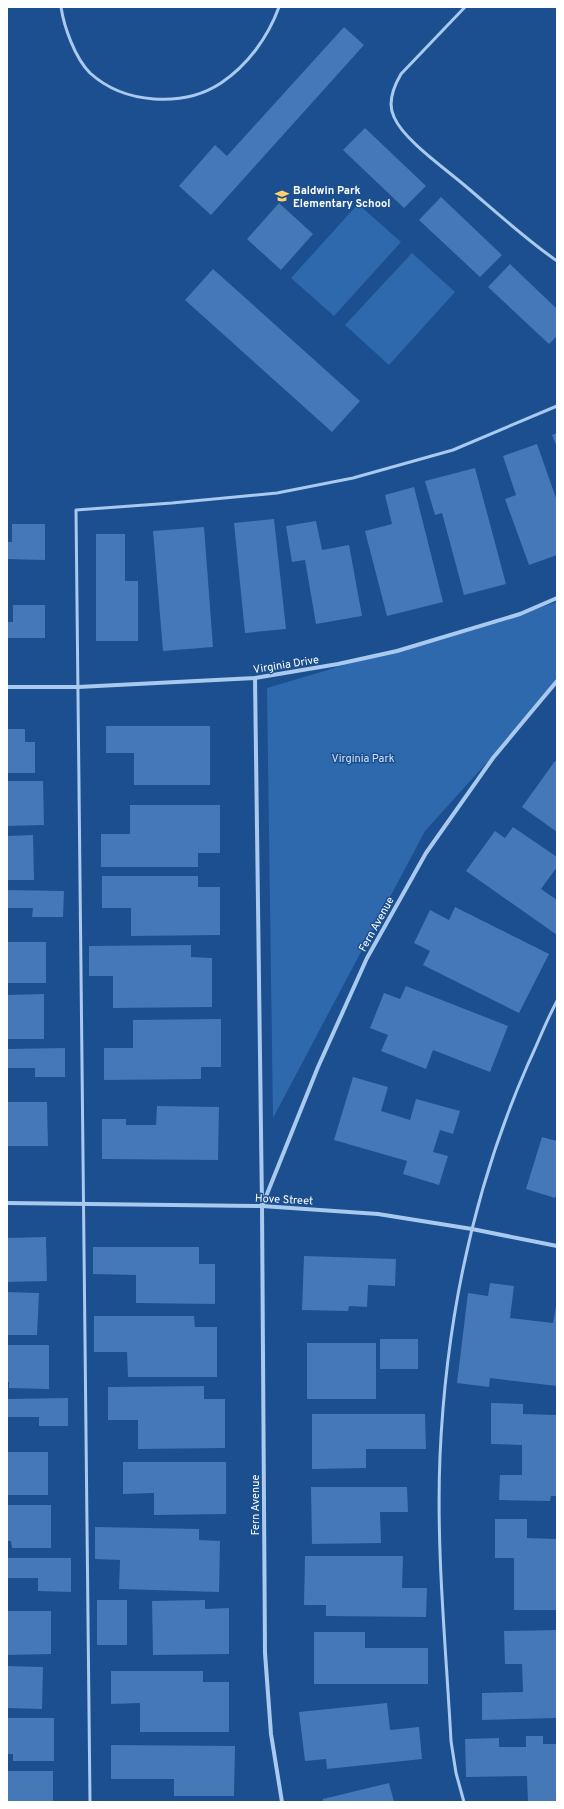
<svg xmlns="http://www.w3.org/2000/svg" width="564" height="1809" font-family="Overpass,sans-serif">
	<style>
		.green { fill: #2e69ad }
		.building { fill: #4478b7 }
		.lines { fill: none; stroke-linecap: round; stroke-linejoin: round }
		.service { stroke: #a9c9ee; stroke-width: 3 }
		.minor { stroke: #a9c9ee; stroke-width: 4 }
		.labels { text-anchor: middle; stroke-width: 3; stroke-linejoin: round; paint-order: stroke }
		.poi-label { font-size: 11px; font-weight: bold; fill: #fff; stroke: #1b4f8f; text-anchor: start }
		.street-label { font-size: 11px; fill: #fff; stroke: #1b4f8f }
		.park-label { font-size: 11px; fill: #cfe3fa; stroke: #1b4f8f }
	</style>
	<rect width="100%" height="100%" fill="#1b4f8f"/>
	<g class="green">
		<path d="M358,204l43,38 -67,74 -43,-38z"/>
		<path d="M412,253l43,39 -66,73 -44,-40z"/>
		<path d="M557,602v83l-132,146 -152,287 -6,-430z"/>
	</g>
	<g class="building">
		<path d="M344,27l20,18 -153,170 -32,-29 36,-41 12,11z"/>
		<path d="M365,128l61,58 -22,22 -61,-58z"/>
		<path d="M441,197l61,58 -22,22 -61,-57z"/>
		<path d="M279,203l34,31 -32,36 -34,-31z"/>
		<path d="M510,264l47,45v27l-8,8 -61,-57z"/>
		<path d="M213,269l147,132 -28,31 -147,-132z"/>
		<path d="M557,433v14l-5,-12z"/>
		<path d="M537,444l20,57v54l-28,10 -24,-66 11,-4 -13,-39z"/>
		<path d="M475,468l31,116 -42,11 -22,-82 -7,2 -10,-34z"/>
		<path d="M414,487l29,115 -56,14 -22,-85 27,-7 -7,-29z"/>
		<path d="M274,519l12,110 -41,4 -11,-110z"/>
		<path d="M316,521l6,29 27,-5 13,71 -46,8 -11,-64 -13,2 -6,-36z"/>
		<path d="M12,524h33v36l-38,-1v-17h5z"/>
		<path d="M204,527l9,120 -50,4 -10,-120z"/>
		<path d="M96,534h29v47h13v60h-42z"/>
		<path d="M13,605h32v33h-38v-16h6z"/>
		<path d="M106,726h104v59h-76v-32h-28z"/>
		<path d="M7,729h18v13h10v31h-28z"/>
		<path d="M555,761l2,1v70l-35,-25z"/>
		<path d="M7,781h36l1,44 -37,1z"/>
		<path d="M130,805h90v48h-22v14h-97v-33h29z"/>
		<path d="M513,827l44,30v10l-16,22 16,11v35l-91,-64 29,-40 10,7z"/>
		<path d="M33,835l1,45h-27v-44z"/>
		<path d="M102,876h96v11h22v48l-89,1v-28h-29z"/>
		<path d="M7,890l57,1 -1,26h-31l1,-9h-26z"/>
		<path d="M455,907l94,47 -30,59 -96,-48 7,-14 -16,-8 16,-33 19,10z"/>
		<rect x="7" y="942" width="39" height="41"/>
		<path d="M191,945v12l21,1v49l-99,1v-32h-24v-30z"/>
		<path d="M406,986l102,40 -18,46 -57,-22 -7,19 -45,-18 7,-16 -18,-7 14,-35 16,6z"/>
		<path d="M44,994v45h-37v-44z"/>
		<path d="M221,1019v48h-20v12l-97,1v-32h29v-28z"/>
		<path d="M65,1048v29h-30v-9h-28v-19z"/>
		<path d="M353,1077l35,10 -7,24 29,9 6,-21 44,12 -7,23 -13,-4 -7,22 15,4 -9,29 -36,-11 4,-13 -73,-21z"/>
		<path d="M7,1102h40l1,44h-41z"/>
		<path d="M157,1106l62,1 -1,53 -116,-1v-40h24v6h30z"/>
		<path d="M542,1137l15,4v52l-2,5 -29,-9z"/>
		<path d="M46,1237l1,44 -40,1v-44z"/>
		<path d="M93,1247h106v17h16v40l-79,-1v-28l-43,-1z"/>
		<path d="M304,1256l92,3 -1,27 -27,-1 -1,22 -18,-1 -1,5 -46,-1z"/>
		<path d="M490,1283l24,3 -4,32 43,5 4,-23v86l-67,-8 -1,9 -32,-4 11,-90 20,3z"/>
		<path d="M7,1292l32,1 -2,42h-30z"/>
		<path d="M94,1316h100l1,11h22v50h-89l-1,-25h-33z"/>
		<rect x="380" y="1339" width="38" height="30"/>
		<rect x="307" y="1343" width="69" height="56"/>
		<path d="M7,1345h42v44l-40,-1v-6h-2z"/>
		<path d="M204,1386v13h21v49l-87,1v-29h-30v-33z"/>
		<path d="M68,1398v28h-29v-9h-32v-18z"/>
		<path d="M491,1403l32,1v10l34,1v81h-6l-1,5 -51,-1 1,-25h22v-30l-31,-1z"/>
		<path d="M312,1414h113l1,35h-60v19l-54,1z"/>
		<rect x="7" y="1452" width="41" height="43"/>
		<path d="M123,1462h103v52l-72,1v-22l-31,1z"/>
		<path d="M311,1487h96l1,25h-28l1,31 -69,1z"/>
		<path d="M7,1505h44v43h-39l-1,-7h-4z"/>
		<path d="M495,1519h32v19l30,1v71h-43v-52h-19z"/>
		<path d="M95,1527l104,2v11l21,1 -1,51 -100,-3 1,-29 -25,-1z"/>
		<path d="M305,1556h98l-1,32h25l-1,29 -100,-1v-11h-22z"/>
		<path d="M7,1558h64v34l-33,-1v-13h-31z"/>
		<rect x="97" y="1600" width="30" height="45"/>
		<path d="M205,1600v9l24,-1v46l-76,1 -1,-54z"/>
		<path d="M7,1611h44v43l-44,1z"/>
		<path d="M557,1630v88l-75,2v-27l41,-1 -1,-28h-17l-1,-33z"/>
		<path d="M314,1632h51v16h63v36h-114z"/>
		<path d="M7,1666l36,1 -1,42 -35,-1z"/>
		<path d="M111,1671h92v11h26v50h-89v-29l-29,1z"/>
		<path d="M387,1703l3,27 29,-3 3,32 -95,10 -1,-10 -21,2 -6,-49z"/>
		<path d="M7,1718h47v43h-41v-7h-6z"/>
		<path d="M526,1736h17v8h14v58h-29l-1,-26 -61,1 -1,-38 34,-1v9h27z"/>
		<path d="M111,1745l124,1 -1,50h-60v-17h-63z"/>
		<rect x="7" y="1771" width="46" height="31"/>
		<path d="M389,1783l5,19h-71v-3z"/>
	</g>
	<g class="lines">
		<g class="service">
			<path d="M61,7c3,20 14,51 29,66 34,31 93,35 131,10 27,-18 47,-46 58,-76"/>
			<path d="M465,7l-64,67c-7,12 -14,29 -7,43 10,23 49,50 69,67 31,26 61,54 94,77"/>
			<path d="M90,1802l-14,-1292 96,-7 105,-10 76,-15 100,-28 104,-44"/>
			<path d="M464,1802l-8,-29 -5,-32c-5,-94 -15,-191 -11,-285 6,-135 34,-269 88,-392 10,-21 18,-43 29,-63"/>
		</g>
		<g class="minor">
			<path d="M255,678l7,528 3,447 6,81 11,68"/>
			<path d="M7,687h71l177,-9 83,-14 59,-13 123,-37 37,-16"/>
			<path d="M7,1203l255,3 116,8 94,15 85,17"/>
			<path d="M263,1204l55,-137 49,-109 59,-105 67,-95 64,-77"/>
		</g>
	</g>
	<defs>
		<symbol id="school-bare" viewBox="-9 -9 18 18"><path d="M0-5L7-2L0 1L-7-2ZM-4 1L0 2.5L4 1V4Q0 6-4 4Z" fill="#ffd166" stroke="#1b4f8f" stroke-width="2.5" paint-order="stroke"/></symbol>
	</defs>
	<g fill-rule="evenodd">
		<use href="#school-bare" x="272" y="186" width="20" height="20"/>
	</g>
	<g class="labels">
		<g class="poi-label">
			<text x="293" y="194">Baldwin Park<tspan x="293" dy="13">Elementary School</tspan></text>
		</g>
		<g class="street-label">
			<text transform="translate(286 664) rotate(-9)" y="4">Virginia Drive</text>
			<text transform="translate(376 924) rotate(-61)" y="4">Fern Avenue</text>
			<text transform="translate(284 1199) rotate(3)" y="4">Hove Street</text>
			<text transform="translate(255 1505) rotate(-90)" y="4">Fern Avenue</text>
		</g>
		<g class="park-label">
			<text x="363" y="762">Virginia Park</text>
		</g>
	</g>
	<rect width="564" height="1809" fill="none" stroke="#ffffff" stroke-width="16"/>
</svg>
